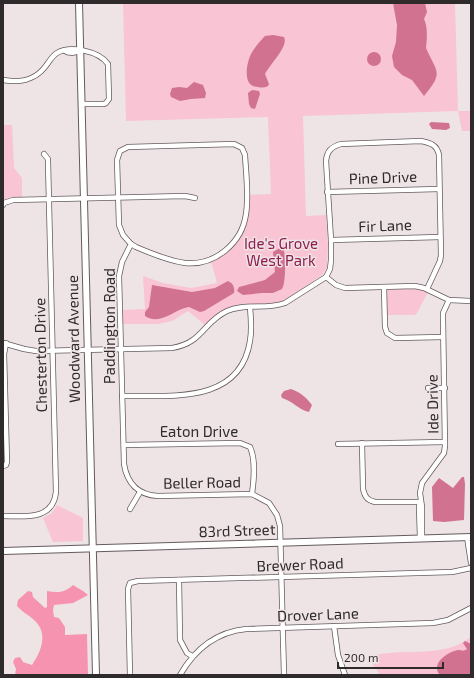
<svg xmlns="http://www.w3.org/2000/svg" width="474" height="678" font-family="'Exo 2',sans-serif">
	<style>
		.green { fill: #f9c4d3 }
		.forest { fill: #f693b1 }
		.water { fill: #d17291 }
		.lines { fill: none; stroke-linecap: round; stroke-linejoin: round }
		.minor-casing { stroke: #645b5d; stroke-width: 6 }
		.major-casing { stroke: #645b5d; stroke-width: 8 }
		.minor { stroke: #fff; stroke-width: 4.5 }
		.major { stroke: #fff; stroke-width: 6 }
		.labels { text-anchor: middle; stroke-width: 3; stroke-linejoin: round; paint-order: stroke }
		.street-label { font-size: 15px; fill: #2f2b2c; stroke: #eee4e6 }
		.park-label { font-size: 15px; fill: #8f1c4d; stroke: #eee4e6 }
	</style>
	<rect width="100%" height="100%" fill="#eee4e6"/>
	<g class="green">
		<path d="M123,3h332l3,108h13v20h-9l-4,-20 -155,5 3,100 20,-1 2,31 -1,21 -5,8 -38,26 -10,3 -35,1 -8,2 -14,7 -12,11 -17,-14 -16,10 -14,3h-35l-1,-14 23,-1 -2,-33 20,7 28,5 26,-5 -6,-22c30,-14 37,-35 37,-66l23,-1 -3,-77 -142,4z"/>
		<path d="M3,125h9l2,43 8,10v19h-12l-7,4z"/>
		<path d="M416,288l12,4 -11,21 -2,2h-29v-22l2,-3z"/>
		<path d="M57,505l26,13v23l-30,1 -10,-24 9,-5z"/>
		<path d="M471,637v38h-91l-12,-18c28,-9 59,-1 87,-11 5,-2 11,-6 16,-9z"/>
	</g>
	<path class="forest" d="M73,585l10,6 5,4 -15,8 -19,2 -1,5 1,7 5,1 6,9v8l22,-1 1,41h-73l1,-6 -3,-7 2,-4 5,-1 3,5 9,3c9,-13 17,-32 2,-45 -5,-5 -12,-8 -17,-14l1,-6 10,-9 4,1 1,5 12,11 2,-1v-16c10,2 18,2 26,-6z"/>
	<g class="water">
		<path d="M393,3h32l2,9 -3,7c4,8 3,21 2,29 11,25 18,24 -2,48l-12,-16 -10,-5 -8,-8 -2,-11 4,-14 1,-17z"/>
		<path d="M273,35l11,2c5,9 -14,27 -19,37l4,10 -1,2c-4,2 -10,2 -15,0 -10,-4 -6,-24 -2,-32 4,-7 9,-13 14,-18z"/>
		<circle cx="374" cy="59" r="7"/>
		<path d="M194,82l9,3 3,8 -1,5 -14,1 -11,2 -9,-4 -1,-3 2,-6 7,-1 8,1z"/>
		<path d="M252,90l7,1 1,3 -5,15 -4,-1 -2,-4 -1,-11z"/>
		<path d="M431,122l18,1 1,5 -4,2 -14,-1 -3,-5z"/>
		<path d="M280,248h3c3,5 3,36 -1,41l-9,4h-11l-19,2 -6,-4 2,-4 26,-7 10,-8 -2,-20z"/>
		<path d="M228,281c5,2 7,7 6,12l-30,18 -4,1 -11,-5c-15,2 -28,19 -44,9v-4l4,-5 3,-22 40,7 23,-4z"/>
		<path d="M291,389c9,3 15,8 21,16l-3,7c-10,-2 -16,-11 -27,-14l-1,-3 3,-4z"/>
		<path d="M462,477h2l1,7 -1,36 -20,2 -11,-1 -1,-34 7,-9 14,10z"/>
		<path d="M465,641l6,3v31h-31c-10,-11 7,-23 18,-25 4,0 5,2 9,-1l-4,-6z"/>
	</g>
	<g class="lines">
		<defs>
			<g id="minor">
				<path d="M65,51c4,3 11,2 16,-1"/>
				<path d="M3,80c16,3 32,0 42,-13 4,-5 7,-11 12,-14 13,-8 42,-2 51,11l1,35 -3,4 -2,1h-22"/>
				<path d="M234,144l8,4 3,7c1,19 4,40 1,59 -4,29 -31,52 -61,49 -15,-2 -35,-10 -49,-16l-5,-3 -8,-9 -4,-10 -2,-65 3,-9 8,-4z"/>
				<path d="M327,192l112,-3"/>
				<path d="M3,205l1,-2 9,-3 172,-4 10,2"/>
				<path d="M331,240l109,-3"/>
				<path d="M131,244l-9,18 -3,14 5,188c3,19 14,31 34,32l94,-2 17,9 8,12 3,11 4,149"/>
				<path d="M326,277l10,8 9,3 70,-2 9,2 25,12 22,1"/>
				<path d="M384,287l1,40 2,6 8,5 48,-1"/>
				<path d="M3,343l21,6 12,2 136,-3c31,-5 31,-26 55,-37 18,-8 39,-1 58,-8l41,-26 4,-8 1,-9v-20l-5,-79c1,-10 5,-14 15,-17l80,-3c10,2 16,4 18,14l2,100 -1,6 -13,28"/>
				<path d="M428,388h17"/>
				<path d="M122,396c48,-1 118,9 128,-55 2,-11 1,-23 0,-34"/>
				<path d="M362,443l1,46c2,8 4,11 12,13h45"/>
				<path d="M338,444l107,-2"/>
				<path d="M124,445l116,-2 10,4c6,13 4,32 2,47"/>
				<path d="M3,466l3,-1 1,-3 -3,-108 2,-11"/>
				<path d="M130,509l10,-17"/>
				<path d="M3,516c21,0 50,5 53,-24l-8,-330v-3l-4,-5"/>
				<path d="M467,537l4,26"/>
				<path d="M420,538l-1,-31 1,-5"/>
				<path d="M422,538v-31l-2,-14 2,-10 22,-30 1,-7 -2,-127v-6l6,-13"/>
				<path d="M179,580l1,60 7,13 5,3"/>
				<path d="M334,626l4,29 7,20"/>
				<path d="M130,675l-2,-86 2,-6 8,-2 314,-9 19,-4"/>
				<path d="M180,675c15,-26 36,-43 66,-46l187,-6 15,-3 23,-12"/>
			</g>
			<g id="major">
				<path d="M79,3l17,672"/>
				<path d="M3,551l468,-14"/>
			</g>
		</defs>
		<use href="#minor" class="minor-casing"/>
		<use href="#major" class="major-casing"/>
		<use href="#minor" class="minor"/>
		<use href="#major" class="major"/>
	</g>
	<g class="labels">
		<g class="street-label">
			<text transform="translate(383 178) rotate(-2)" y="5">Pine Drive</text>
			<text transform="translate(385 226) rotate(-2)" y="5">Fir Lane</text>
			<text transform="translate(110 326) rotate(-90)" y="5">Paddington Road</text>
			<text transform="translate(74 339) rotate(-91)" y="5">Woodward Avenue</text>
			<text transform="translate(41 355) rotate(-91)" y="5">Chesterton Drive</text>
			<text transform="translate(433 404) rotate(-91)" y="5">Ide Drive</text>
			<text x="199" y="437">Eaton Drive</text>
			<text transform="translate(202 483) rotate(-1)" y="5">Beller Road</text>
			<text transform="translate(237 531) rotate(-2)" y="5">83rd Street</text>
			<text transform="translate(300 565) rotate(-2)" y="5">Brewer Road</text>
			<text transform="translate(318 615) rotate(-2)" y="5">Drover Lane</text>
		</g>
		<g class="park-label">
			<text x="281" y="249">Ide's Grove<tspan x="281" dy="17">West Park</tspan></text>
		</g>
	</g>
	<rect width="474" height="678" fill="none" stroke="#2f2b2c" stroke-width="8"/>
	<path d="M338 662v6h105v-6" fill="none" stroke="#2f2b2c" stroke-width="2"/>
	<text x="344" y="662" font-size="12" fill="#2f2b2c" stroke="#eee4e6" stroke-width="3" paint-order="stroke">200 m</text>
</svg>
